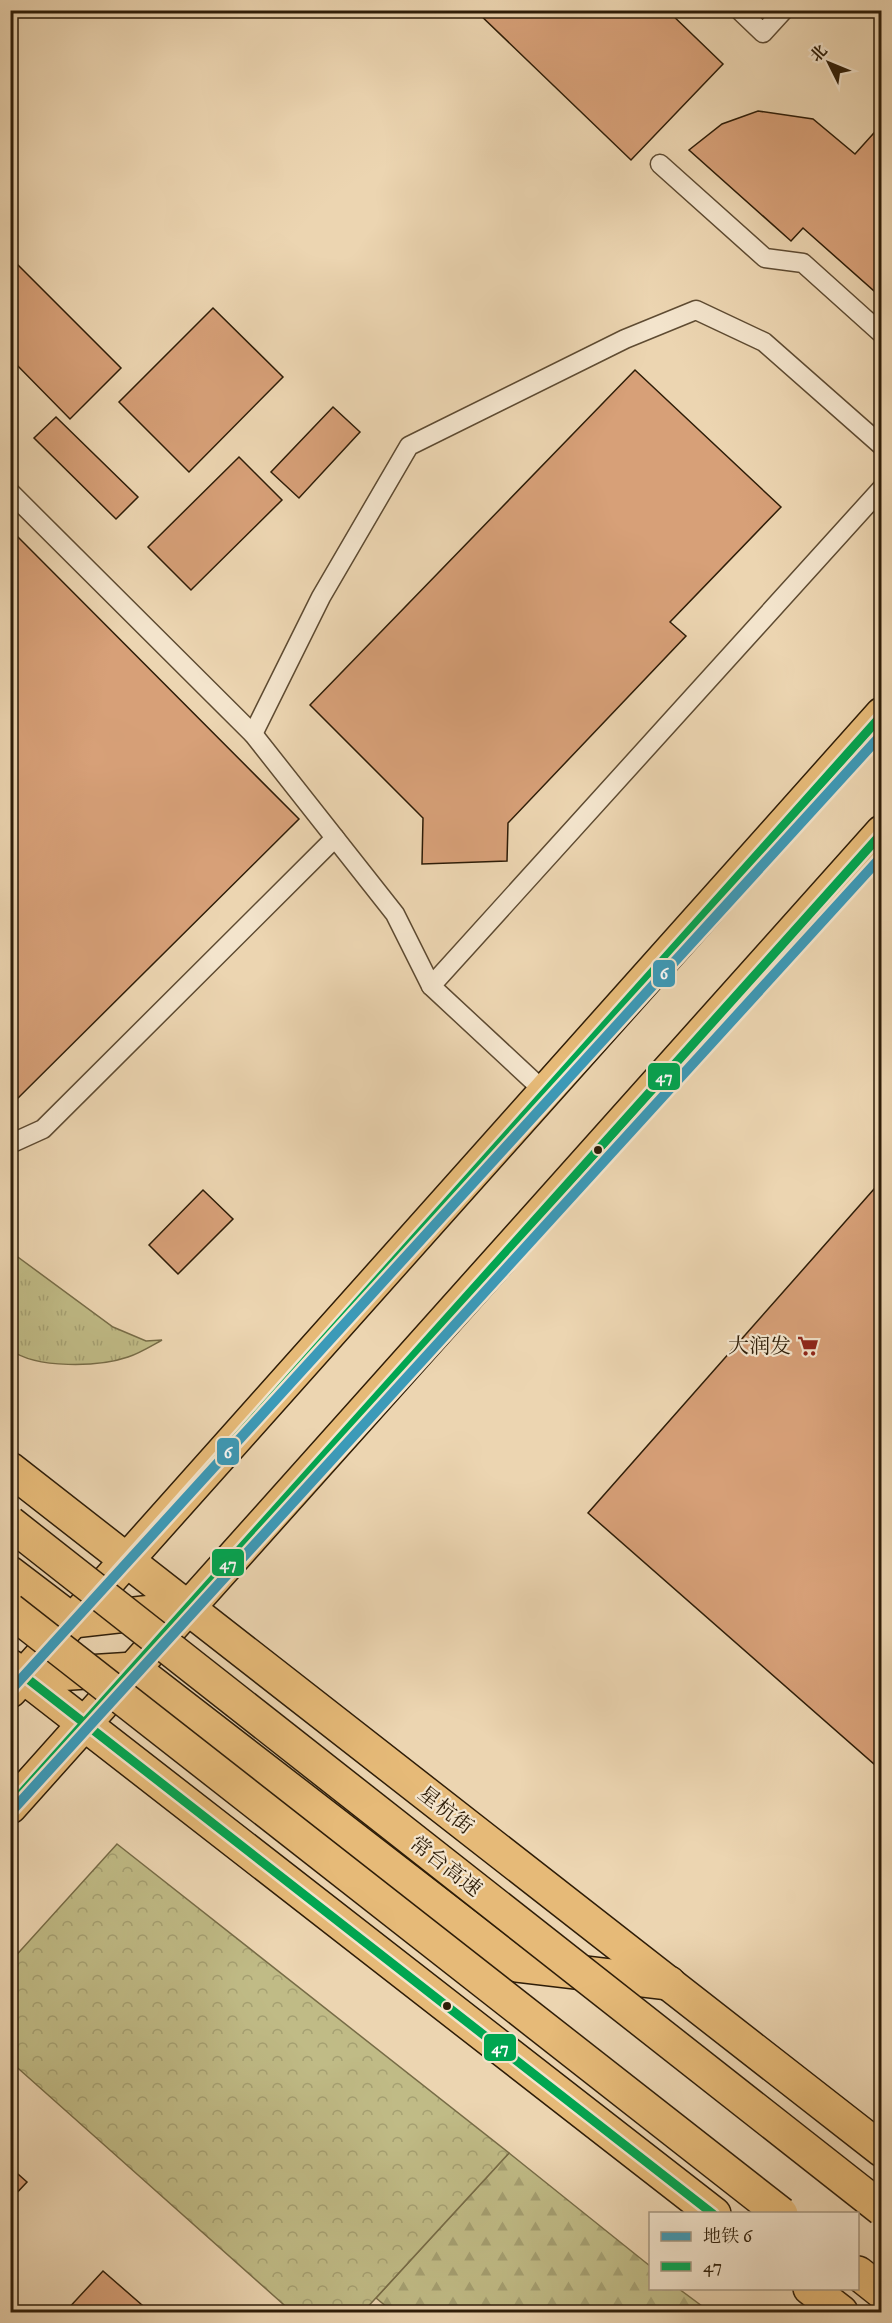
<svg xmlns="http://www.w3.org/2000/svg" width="892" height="2323" font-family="'IM FELL DW Pica','Noto Serif SC',serif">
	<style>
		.grass { fill: url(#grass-tufts); stroke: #776c47; stroke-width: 1.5 }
		.forest { fill: url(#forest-firs); stroke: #776c47; stroke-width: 1.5 }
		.park { fill: url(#park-crowns); stroke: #776c47; stroke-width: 1.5 }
		.building { fill: #d7a078; stroke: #2e1d08; stroke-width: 1.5 }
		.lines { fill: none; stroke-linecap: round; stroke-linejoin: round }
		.lane-casing { stroke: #5e4b32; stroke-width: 21 }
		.primary-casing { stroke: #2e1d08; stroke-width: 36 }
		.highway-casing { stroke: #2e1d08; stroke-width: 36 }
		.lane { stroke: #f3e4cc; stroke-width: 18 }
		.primary { stroke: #e6ba78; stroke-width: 33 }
		.highway { stroke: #e6ba78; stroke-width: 33 }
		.highway-bridge-casing { stroke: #2e1d08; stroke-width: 36; stroke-linecap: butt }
		.highway-bridge { stroke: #e6ba78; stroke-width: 33 }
		.bus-1-casing { stroke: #f3e4cc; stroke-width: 14 }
		.bus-1 { stroke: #00a651; stroke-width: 9 }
		.metro-1-casing { stroke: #f3e4cc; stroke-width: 15 }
		.metro-1 { stroke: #3c9ab8; stroke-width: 10 }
		.bus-dot { fill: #2e1d08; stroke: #f3e4cc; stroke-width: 2 }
		.labels { text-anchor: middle; stroke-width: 4.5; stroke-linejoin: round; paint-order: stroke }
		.poi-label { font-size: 21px; fill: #2e1d08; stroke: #f3e4cc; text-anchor: end }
		.street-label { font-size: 21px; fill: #2e1d08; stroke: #f3e4cc }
		.line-badge { stroke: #f3e4cc; stroke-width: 2 }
		.badge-label { font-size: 16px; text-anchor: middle; font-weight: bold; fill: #fff }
	</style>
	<defs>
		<pattern id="grass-tufts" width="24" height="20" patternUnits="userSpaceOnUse" patternTransform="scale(1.5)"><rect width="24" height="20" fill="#c0bb86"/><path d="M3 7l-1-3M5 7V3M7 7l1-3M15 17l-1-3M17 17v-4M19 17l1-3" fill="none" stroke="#a5a072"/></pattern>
		<pattern id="forest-firs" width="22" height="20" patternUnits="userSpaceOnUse" patternTransform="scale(1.5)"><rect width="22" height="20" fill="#c0bb86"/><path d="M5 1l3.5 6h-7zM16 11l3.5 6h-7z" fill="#a5a072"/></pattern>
		<pattern id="park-crowns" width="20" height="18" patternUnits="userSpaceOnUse" patternTransform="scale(1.5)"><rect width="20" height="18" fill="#c0bb86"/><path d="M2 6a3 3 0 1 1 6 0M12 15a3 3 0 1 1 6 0" fill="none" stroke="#a5a072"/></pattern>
	</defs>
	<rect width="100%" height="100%" fill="#ecd5b1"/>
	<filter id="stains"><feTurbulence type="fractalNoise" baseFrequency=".00333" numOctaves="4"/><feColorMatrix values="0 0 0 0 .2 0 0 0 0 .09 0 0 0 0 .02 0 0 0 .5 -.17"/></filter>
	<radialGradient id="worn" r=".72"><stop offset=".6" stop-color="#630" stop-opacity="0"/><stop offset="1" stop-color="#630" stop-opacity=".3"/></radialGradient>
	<path class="grass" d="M11,1252l102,75 33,14 16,-1c-11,6 -22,13 -34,17 -29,10 -92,12 -117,-7z"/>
	<path class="forest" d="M509,2153l141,113v22l29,1 31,23h-317l-17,-14z"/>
	<path class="park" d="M117,1844l392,309 -146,159h-71l-281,-250v-101z"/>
	<g class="building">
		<path d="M475,10h192l56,54 -92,96z"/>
		<path d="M758,111l55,8 42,35 27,-30v174l-79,-70 -12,13 -102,-91 33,-26z"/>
		<path d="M15,262l106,106 -51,51 -60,-61v-92z"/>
		<path d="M213,308l70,69 -94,95 -70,-70z"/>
		<path d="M635,370l146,137 -111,115 16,14 -178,187 -1,38 -85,3 1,-46 -113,-113z"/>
		<path d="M333,407l27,25 -61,66 -28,-26z"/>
		<path d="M56,417l82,80 -22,22 -82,-81z"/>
		<path d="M239,457l43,43 -91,90 -43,-43z"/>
		<path d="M10,529l289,290 -289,287z"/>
		<path d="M882,1180v591l-294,-258z"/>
		<path d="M203,1190l30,29 -55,55 -29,-29z"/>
		<path d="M10,2167l17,15 -17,18z"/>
		<path d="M103,2271l47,41h-85z"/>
	</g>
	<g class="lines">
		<defs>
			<g id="lane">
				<path d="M739,10l24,23 21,-23"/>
				<path d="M660,164l105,94 38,5 79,71"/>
				<path d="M10,492l243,242 142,180 36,72 114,106"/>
				<path d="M253,734l68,-137 88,-151 216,-107 71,-29 68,32 118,104"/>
				<path d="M431,986l451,-498"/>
				<path d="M10,1144l33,-15 292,-291"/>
			</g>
			<g id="primary">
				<path d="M10,1469l872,681"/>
				<path d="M10,1573l63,48 115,-13"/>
				<path d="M10,1666l704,548"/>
				<path d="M24,1676l110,-7 383,296 152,18"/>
				<path d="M10,1691l872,-977"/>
				<path d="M10,1807l872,-975"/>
				<path d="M810,2288l31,24"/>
			</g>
			<path id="highway" d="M858,2273l24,19"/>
		</defs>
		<use href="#lane" class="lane-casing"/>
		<use href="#primary" class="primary-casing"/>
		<use href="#highway" class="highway-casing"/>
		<use href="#lane" class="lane"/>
		<use href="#primary" class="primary"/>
		<use href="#highway" class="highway"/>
		<defs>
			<g id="highway-bridge">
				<path d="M10,1523l872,686"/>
				<path d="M10,1610l771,604"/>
			</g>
		</defs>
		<use href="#highway-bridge" class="highway-bridge-casing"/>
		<use href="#highway-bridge" class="highway-bridge"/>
		<defs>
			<g id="bus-1">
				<path d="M10,1806l872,-973"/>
				<path d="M713,2214l-689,-538 858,-961"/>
			</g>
		</defs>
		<use href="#bus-1" class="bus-1-casing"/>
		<use href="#bus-1" class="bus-1"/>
		<defs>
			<g id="metro-1">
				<path d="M10,1691l872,-957"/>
				<path d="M10,1813l872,-957"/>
			</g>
		</defs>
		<use href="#metro-1" class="metro-1-casing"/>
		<use href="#metro-1" class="metro-1"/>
	</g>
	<defs>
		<symbol id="supermarket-bare" viewBox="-9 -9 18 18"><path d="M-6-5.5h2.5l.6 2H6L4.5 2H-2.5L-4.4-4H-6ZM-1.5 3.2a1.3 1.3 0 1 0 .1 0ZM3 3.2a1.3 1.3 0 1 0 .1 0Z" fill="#8f2418" stroke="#f3e4cc" stroke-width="2.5" paint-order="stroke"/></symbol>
	</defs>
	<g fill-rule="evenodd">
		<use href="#supermarket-bare" x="793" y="1331" width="30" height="30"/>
	</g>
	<g class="bus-dot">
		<circle cx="598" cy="1150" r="5"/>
		<circle cx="447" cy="2006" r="5"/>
	</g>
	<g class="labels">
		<g class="poi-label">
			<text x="791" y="1353">大润发</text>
		</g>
		<g class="street-label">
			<text transform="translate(446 1810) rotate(38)" y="7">星杭街</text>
			<text transform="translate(446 1866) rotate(38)" y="7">常台高速</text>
		</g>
	</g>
	<g class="line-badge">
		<rect x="652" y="959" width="24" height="29" rx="6" fill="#3c9ab8"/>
		<rect x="647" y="1062" width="34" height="29" rx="6" fill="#00a651"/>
		<rect x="216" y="1437" width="24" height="29" rx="6" fill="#3c9ab8"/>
		<rect x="211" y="1548" width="34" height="29" rx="6" fill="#00a651"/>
		<rect x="483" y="2033" width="34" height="29" rx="6" fill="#00a651"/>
	</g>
	<g class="badge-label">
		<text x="664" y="979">6</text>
		<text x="664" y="1082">47</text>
		<text x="228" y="1458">6</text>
		<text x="228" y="1569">47</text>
		<text x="500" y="2053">47</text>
	</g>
	<rect width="892" height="2323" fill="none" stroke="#ecd5b1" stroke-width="36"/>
	<rect x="12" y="12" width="868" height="2299" fill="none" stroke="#2e1d08" stroke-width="3"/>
	<rect x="18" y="18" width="856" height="2287" fill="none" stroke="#2e1d08" stroke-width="1.5"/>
	<rect x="649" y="2212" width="210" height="78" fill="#f3e4cc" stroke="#a4947e" stroke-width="1.5"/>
	<rect x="661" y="2232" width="30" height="9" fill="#3c9ab8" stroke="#a4947e" stroke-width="1.5"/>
	<text x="703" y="2242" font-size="18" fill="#2e1d08">地铁 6</text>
	<rect x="661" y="2262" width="30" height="9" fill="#00a651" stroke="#a4947e" stroke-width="1.5"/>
	<text x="703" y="2272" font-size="18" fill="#2e1d08">47</text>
	<g transform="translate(829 63) rotate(313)" stroke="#f3e4cc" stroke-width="4.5" paint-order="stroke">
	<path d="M0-4.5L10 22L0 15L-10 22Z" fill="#2e1d08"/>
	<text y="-9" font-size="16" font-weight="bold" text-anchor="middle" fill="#2e1d08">北</text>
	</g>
	<rect width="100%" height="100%" filter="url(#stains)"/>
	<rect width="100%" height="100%" fill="url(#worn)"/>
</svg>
